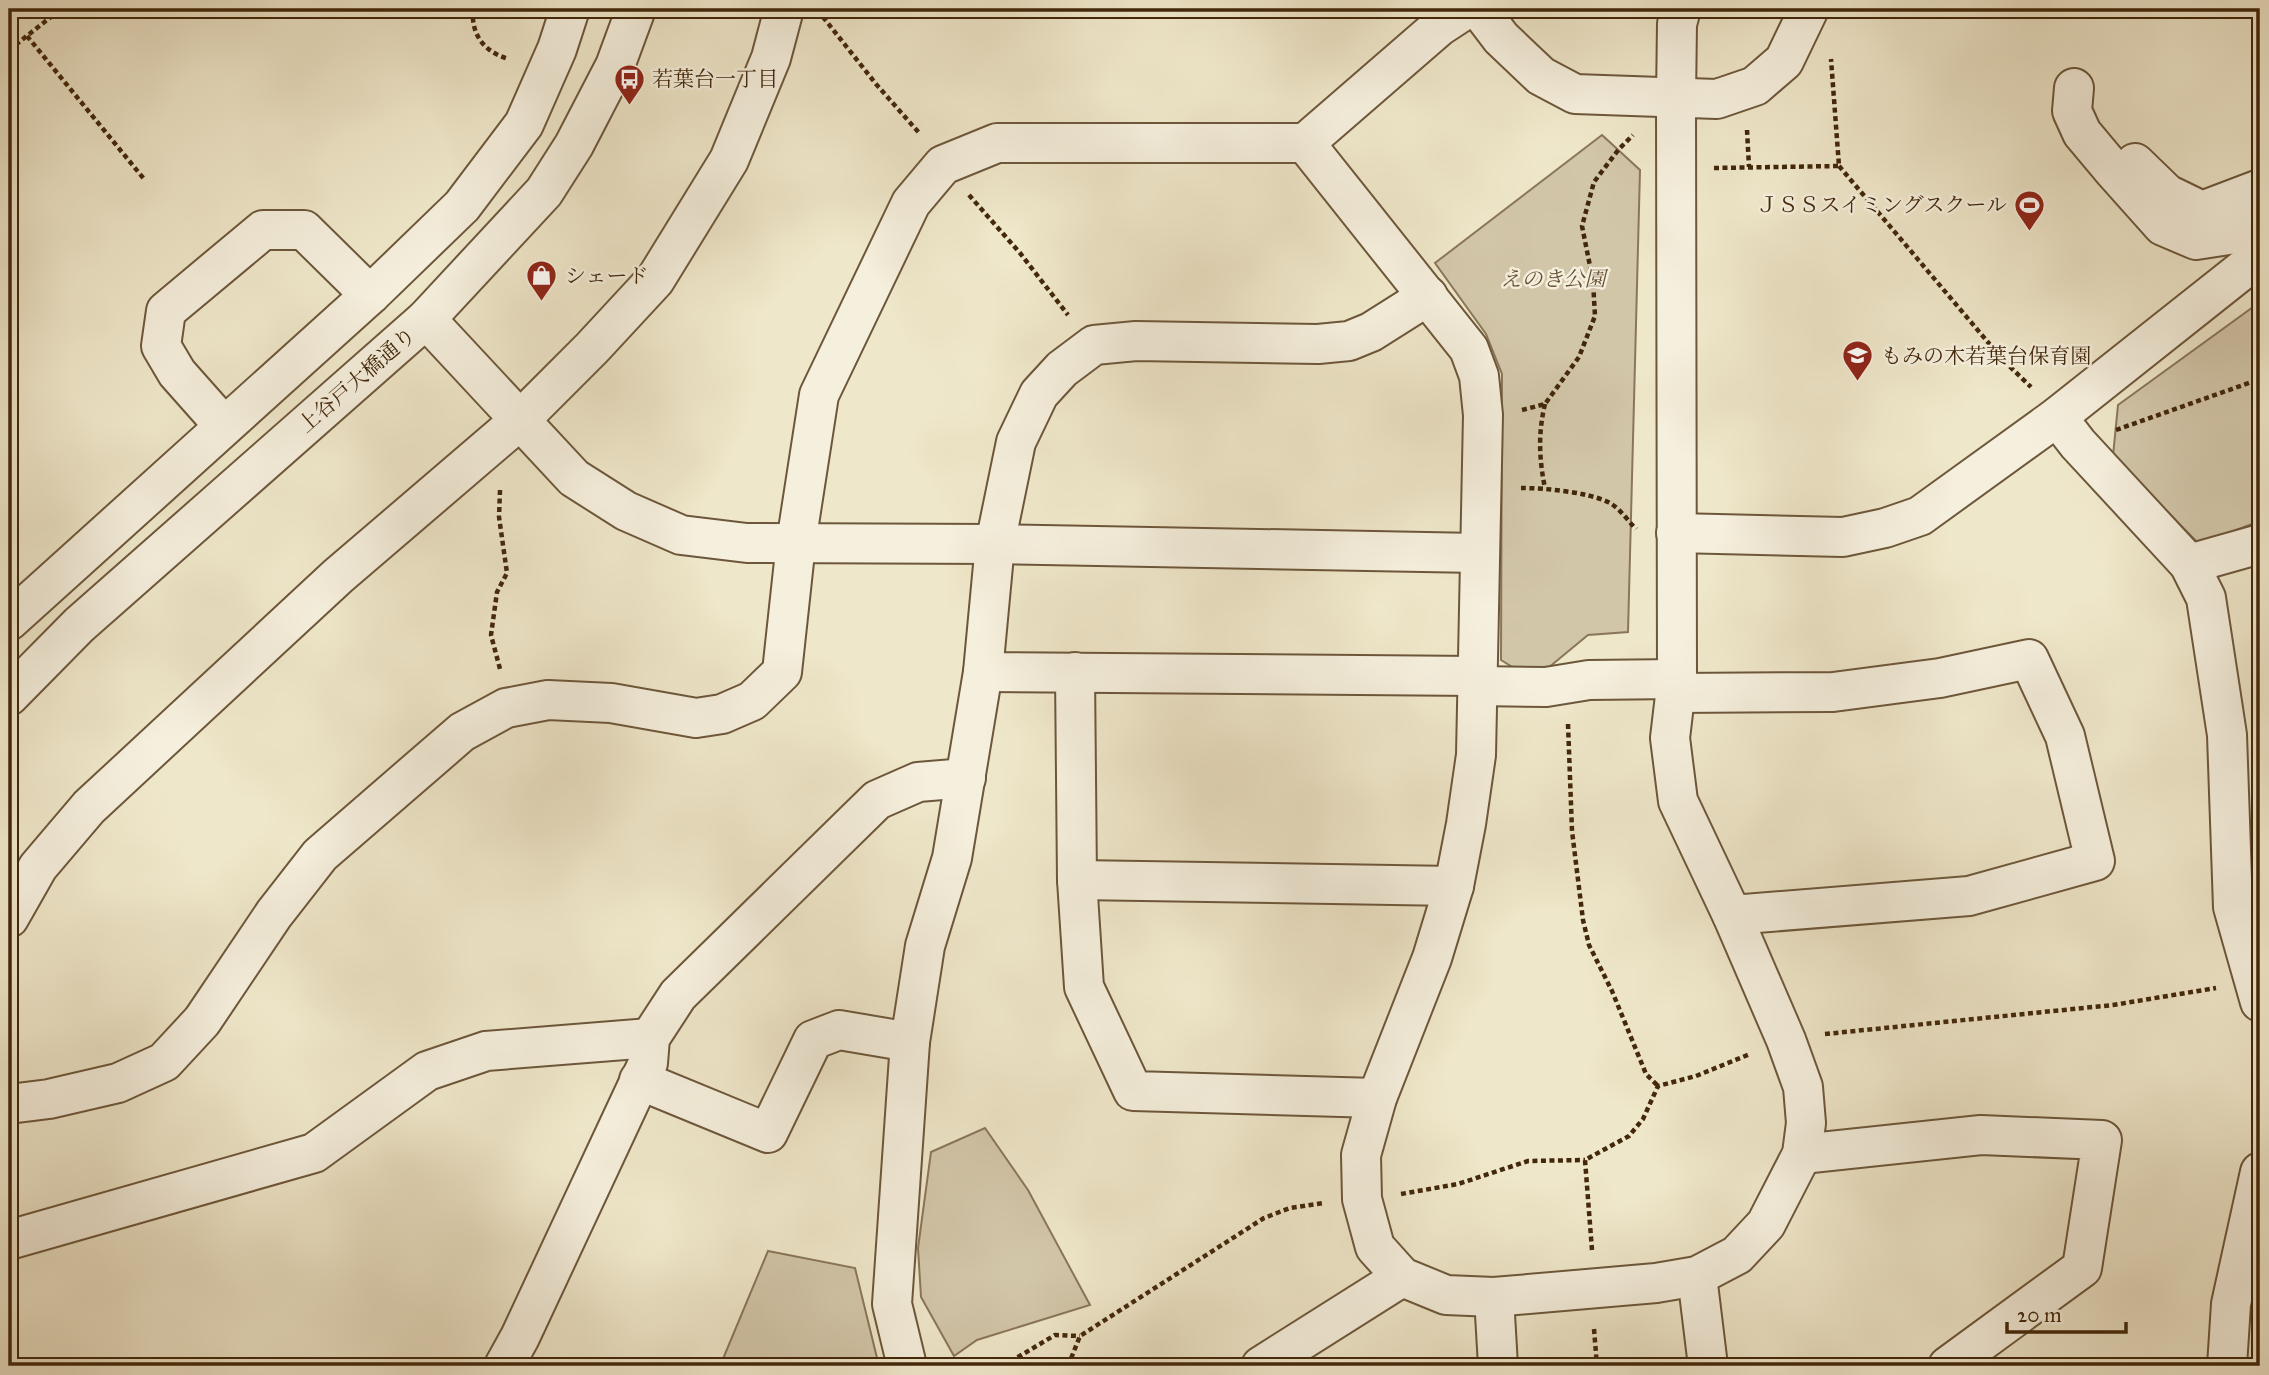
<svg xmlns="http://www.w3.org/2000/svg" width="2269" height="1375" font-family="'IM FELL Great Primer','Noto Serif JP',serif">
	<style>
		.green { fill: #d2c6a9; stroke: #8a765a; stroke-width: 2 }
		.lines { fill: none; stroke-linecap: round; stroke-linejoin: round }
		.minor-casing { stroke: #6d573a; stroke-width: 42 }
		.path { stroke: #42270a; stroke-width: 4.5; stroke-dasharray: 5 3.5; stroke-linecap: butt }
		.minor { stroke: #f5efdd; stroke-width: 38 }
		.labels { text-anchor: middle; stroke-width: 5; stroke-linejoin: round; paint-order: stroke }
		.poi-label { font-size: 21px; fill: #42270a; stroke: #f5efdd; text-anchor: start }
		.park-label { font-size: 21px; font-style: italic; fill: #664f32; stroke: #f5efdd }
		.street-label { font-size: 21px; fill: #42270a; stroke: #f5efdd }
	</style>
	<rect width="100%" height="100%" fill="#efe7ca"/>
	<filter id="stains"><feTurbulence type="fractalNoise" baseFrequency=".00286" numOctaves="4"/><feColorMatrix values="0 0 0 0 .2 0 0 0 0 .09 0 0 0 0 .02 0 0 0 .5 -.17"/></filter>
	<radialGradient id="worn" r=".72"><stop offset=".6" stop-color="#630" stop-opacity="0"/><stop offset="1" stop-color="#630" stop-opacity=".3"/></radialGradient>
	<g class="green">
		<path d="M1602,135l38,35 -12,462 -40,3 -40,33h-34l-13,-8 1,-286 -16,-40 -51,-71z"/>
		<path d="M2260,302v221l-8,1 -53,20 -86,-88 5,-51z"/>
		<path d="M985,1128l43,62 62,115 -113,35 -23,16 -33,-59 -3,-49 13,-96z"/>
		<path d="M768,1251l87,17 24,98h-159z"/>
	</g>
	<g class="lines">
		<defs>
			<g id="minor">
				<path d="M1479,9l22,29 40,38 34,18 142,5 38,-13 29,-25 25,-52"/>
				<path d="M2074,88l-2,23 10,22 31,37 50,56 33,14 39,-6 25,-16"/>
				<path d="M1305,143l164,206 10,27 4,39 -7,340 -10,69 -12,62 -22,72 -55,140 -16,57 1,44 13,48 27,30 44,18 48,2 162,-14 41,-7 40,-21 29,-31 36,-70 4,-31 -3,-36 -17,-47 -54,-125 -54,-114 -8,-63 7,-59 -1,-581 1,-74 4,-15"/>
				<path d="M2135,163l32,31 35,17 58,-22"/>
				<path d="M1428,296l-57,36 -22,9 -31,3 -182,-3 -42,4 -32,24 -23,25 -23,48 -21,102 -12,128 494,4"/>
				<path d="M426,319l148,159 52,33 55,24 66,8 248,1 483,9"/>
				<path d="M2057,417l21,27 111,120 17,34 21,137 6,172 27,95"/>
				<path d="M224,426l-47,-53 -16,-27 5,-35 97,-81h41l66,65"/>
				<path d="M1676,533l167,4 42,-9 35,-12 137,-99 203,-161"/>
				<path d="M2189,564l71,-20"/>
				<path d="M9,621l361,-326 92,-89 62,-82 33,-75 13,-40"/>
				<path d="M1075,672l2,208 7,107 49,104 244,7"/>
				<path d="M1477,686l69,1 43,-7 88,-1"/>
				<path d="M1676,693l157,-1 107,-14 89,-19 36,77 30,125 -126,35 -237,19"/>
				<path d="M9,696l70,-71 347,-306 118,-127 30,-47 41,-79 21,-57"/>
				<path d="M1077,880l377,6"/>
				<path d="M9,918l29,-51 51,-60 249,-231 181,-155 73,-73 63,-68 74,-120 42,-102 13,-49"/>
				<path d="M639,1080l129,53 45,-93 26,-10 71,12"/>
				<path d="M9,1104l40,-5 69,-16 46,-21 38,-41 72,-107 46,-59 142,-123 44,-24 42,-8 63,3 85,15 26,-4 30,-13 30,-29 14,-129 23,-148 92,-192 32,-38 54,-22h308l135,-117 26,-17"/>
				<path d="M1802,1154l179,-19 121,5 -20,128 -134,98"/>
				<path d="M9,1240l305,-87 113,-82 59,-20 164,-13"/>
				<path d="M1697,1276l11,90"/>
				<path d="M1494,1297l4,69"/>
				<path d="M504,1366l16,-29 128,-274 2,-25 28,-43 199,-195 41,-18 48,-4"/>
				<path d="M907,1366l-15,-62 18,-262 15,-96 27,-88 31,-186"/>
				<path d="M1261,1366l141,-89"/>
				<path d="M2227,1366l4,-62 29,-132"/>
			</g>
		</defs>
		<use href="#minor" class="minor-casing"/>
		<g class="path">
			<path d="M473,9c-2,26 11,43 36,50"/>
			<path d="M823,17l53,67 44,50"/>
			<path d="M27,36l117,143"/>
			<path d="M9,50l52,-41"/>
			<path d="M1747,130l2,37"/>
			<path d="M1839,166l164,194 28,27"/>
			<path d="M1714,168l125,-2 -8,-107"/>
			<path d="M969,195l51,58 48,62"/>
			<path d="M1545,404c-7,29 -6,55 0,84"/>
			<path d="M1522,410l23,-6 34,-47 16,-41 -2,-35 -11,-55 12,-44 25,-33 14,-14"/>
			<path d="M2116,430l144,-51"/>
			<path d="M1521,488c24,0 66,4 87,14 12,6 19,18 28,27"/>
			<path d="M500,490l-1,27 8,56 -10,19 -6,43 9,34"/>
			<path d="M1568,724l4,107 11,89 6,25 23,46 34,83 12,12"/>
			<path d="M1825,1034l288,-29 103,-17"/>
			<path d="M1401,1194l57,-10 70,-23 57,-1"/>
			<path d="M1592,1250l-7,-90 44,-24 14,-17 15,-33 38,-10 54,-22"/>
			<path d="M1594,1329l3,37"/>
			<path d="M1003,1366l52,-31 25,1"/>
			<path d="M1068,1366l12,-30 184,-118 26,-10 33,-5"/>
		</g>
		<use href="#minor" class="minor"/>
	</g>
	<defs>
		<symbol id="bus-pin" viewBox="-11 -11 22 30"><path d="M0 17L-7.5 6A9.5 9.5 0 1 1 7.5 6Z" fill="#8f2418" stroke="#f5efdd"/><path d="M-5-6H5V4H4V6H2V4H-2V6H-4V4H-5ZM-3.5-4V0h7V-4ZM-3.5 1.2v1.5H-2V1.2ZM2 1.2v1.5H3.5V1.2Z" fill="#fff"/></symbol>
		<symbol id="stadium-pin" viewBox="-11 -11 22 30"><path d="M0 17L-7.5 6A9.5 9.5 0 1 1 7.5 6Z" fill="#8f2418" stroke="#f5efdd"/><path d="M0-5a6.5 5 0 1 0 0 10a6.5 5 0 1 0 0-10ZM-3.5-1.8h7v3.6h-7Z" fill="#fff"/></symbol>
		<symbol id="shop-pin" viewBox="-11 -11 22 30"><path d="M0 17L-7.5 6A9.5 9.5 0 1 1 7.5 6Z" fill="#8f2418" stroke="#f5efdd"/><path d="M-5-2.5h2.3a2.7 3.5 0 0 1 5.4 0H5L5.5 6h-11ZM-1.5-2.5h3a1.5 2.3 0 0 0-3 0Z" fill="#fff"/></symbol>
		<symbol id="school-pin" viewBox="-11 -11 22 30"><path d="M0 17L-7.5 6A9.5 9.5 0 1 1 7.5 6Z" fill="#8f2418" stroke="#f5efdd"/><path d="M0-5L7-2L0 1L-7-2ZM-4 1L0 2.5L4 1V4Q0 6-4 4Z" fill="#fff"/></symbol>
	</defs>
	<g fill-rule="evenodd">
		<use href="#bus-pin" x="612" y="62" width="35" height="47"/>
		<use href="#stadium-pin" x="2012" y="188" width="35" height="47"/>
		<use href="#shop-pin" x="524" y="258" width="35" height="47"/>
		<use href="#school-pin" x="1840" y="338" width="35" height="47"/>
	</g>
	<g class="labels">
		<g class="poi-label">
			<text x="652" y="86">若葉台一丁目</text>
			<text x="2007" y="212" text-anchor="end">ＪＳＳスイミングスクール</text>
			<text x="565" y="283">シェード</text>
			<text x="1881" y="363">もみの木若葉台保育園</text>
		</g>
		<g class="park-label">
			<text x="1553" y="286">えのき公園</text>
		</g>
		<g class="street-label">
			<text transform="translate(357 380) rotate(-41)" y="7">上谷戸大橋通り</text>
		</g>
	</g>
	<rect width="2269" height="1375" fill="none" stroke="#efe7ca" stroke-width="35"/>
	<rect x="10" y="10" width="2248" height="1354" fill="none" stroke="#42270a" stroke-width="3.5"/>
	<rect x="18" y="18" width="2234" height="1340" fill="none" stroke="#42270a" stroke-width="2"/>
	<path d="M2007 1322v10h119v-10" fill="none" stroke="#42270a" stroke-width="3.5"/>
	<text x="2017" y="1322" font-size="21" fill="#42270a" stroke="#f5efdd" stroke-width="5" paint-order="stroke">20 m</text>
	<rect width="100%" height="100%" filter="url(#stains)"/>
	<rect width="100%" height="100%" fill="url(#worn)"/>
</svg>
